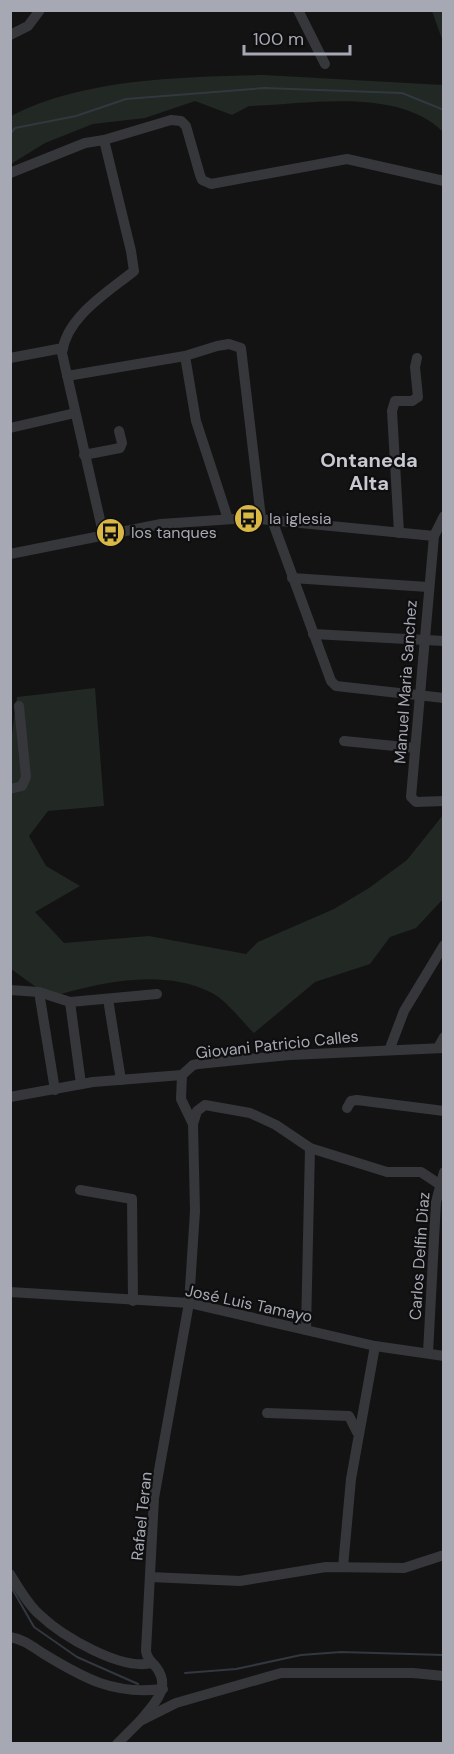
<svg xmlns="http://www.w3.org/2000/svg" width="454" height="1754" font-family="'DM Sans',sans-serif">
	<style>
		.green { fill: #222823 }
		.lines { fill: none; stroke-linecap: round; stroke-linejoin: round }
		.stream { stroke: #32383f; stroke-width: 2 }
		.minor { stroke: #36373b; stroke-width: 10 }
		.labels { text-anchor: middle; stroke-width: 4.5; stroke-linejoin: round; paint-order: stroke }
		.poi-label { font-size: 16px; fill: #a6a9b3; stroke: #0e0e0f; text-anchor: start }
		.street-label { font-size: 16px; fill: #a6a9b3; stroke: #0e0e0f }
		.quarter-label { font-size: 20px; font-weight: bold; fill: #c7c8d0; stroke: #0e0e0f }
	</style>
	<rect width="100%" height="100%" fill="#131314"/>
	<g class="green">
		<path d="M432,11h11v31z"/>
		<path d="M264,75l179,10v47c-44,-45 -135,-28 -194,-26l-17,9 -37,-14 -50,17 -52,6 -48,19 -34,21v-48c72,-38 173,-39 253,-41z"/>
		<path d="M95,688l9,118 -56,5 -19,25 17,30 34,20 -45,26 29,31 85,-7 97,18 12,-12 76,-33 35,-21 38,-28 36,-45v84l-27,29 -26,9 -20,27 -55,18 -61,51c-13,-12 -28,-34 -44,-41 -50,-24 -110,-9 -160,5l-39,-28 -1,-220 7,-52z"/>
	</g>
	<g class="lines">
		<g class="stream">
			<path d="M10,134l5,-6 61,-12 50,-17 138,-11 138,5 42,17"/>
			<path d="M10,1585l24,42 43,30 61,27"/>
			<path d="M185,1673l51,-4 65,-14 40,-3 103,3"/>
		</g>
		<g class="minor">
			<path d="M298,10l27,54"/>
			<path d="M10,35l18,-9 12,-16"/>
			<path d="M104,140l67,-20 10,1 5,5 14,49 2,5 9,4 136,-25 97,22"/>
			<path d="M10,173l75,-30 19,-3 27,111 3,20c-26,21 -68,46 -72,82l41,180"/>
			<path d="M185,356l11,65 32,98"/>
			<path d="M10,358l53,-10"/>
			<path d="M67,376l118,-20 32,-10 12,-2 12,4 20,170"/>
			<path d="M10,428l65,-15"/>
			<path d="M84,455l36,-7 2,-5 -3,-12"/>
			<path d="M272,520l59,161 5,5 108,12"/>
			<path d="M399,533l-7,-122 3,-10h17l6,-4 -3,-30 2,-9"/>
			<path d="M434,536l-23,261 5,5 28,-1"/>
			<path d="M10,554l151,-30 87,-6 186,18 10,-20"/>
			<path d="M292,578l136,9"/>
			<path d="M313,634l131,7"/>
			<path d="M344,741l71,7"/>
			<path d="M10,789l12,-3 4,-9 -7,-71"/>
			<path d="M10,990l29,2 31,10 87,-8"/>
			<path d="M39,992l16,98"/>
			<path d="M108,999l13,81"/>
			<path d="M70,1002l11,82"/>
			<path d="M390,1048l14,-37 40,-66"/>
			<path d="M438,1048l6,-11"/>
			<path d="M10,1097l83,-15 89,-7 11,-10 5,-1 92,-9 154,-7"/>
			<path d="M347,1108l4,-7 6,-1 87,11"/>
			<path d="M193,1124l4,-13 8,-6 45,8 26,12 34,23 77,24h34l18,12"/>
			<path d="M80,1190l52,9 1,102"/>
			<path d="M10,1292l179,11 186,43 69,10"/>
			<path d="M306,1330l4,-182"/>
			<path d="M428,1353l8,-151 8,-30"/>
			<path d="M267,1413l82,3 8,16"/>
			<path d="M343,1567l8,-88 24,-133"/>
			<path d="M10,1574c8,13 18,31 30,41 22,21 81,56 112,48"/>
			<path d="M150,1577l90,4 86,-14 78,1 40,-13"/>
			<path d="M10,1637c13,2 23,10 34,17 41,25 70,41 119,35"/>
			<path d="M140,1721c14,-17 32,-33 16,-54 -5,-6 -9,-8 -10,-16l8,-153 35,-195 6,-92 -2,-87 -12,-25 1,-24"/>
			<path d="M117,1744l23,-23 36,-18 105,-30h132l31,3"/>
		</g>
	</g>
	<defs>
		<symbol id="bus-disc" viewBox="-11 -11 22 22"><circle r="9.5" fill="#dab845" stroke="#0e0e0f"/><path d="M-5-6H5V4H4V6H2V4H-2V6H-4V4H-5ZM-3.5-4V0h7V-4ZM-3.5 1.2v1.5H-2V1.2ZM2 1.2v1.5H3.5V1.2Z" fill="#111"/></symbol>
	</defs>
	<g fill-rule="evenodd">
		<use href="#bus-disc" x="232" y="502" width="33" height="33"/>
		<use href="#bus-disc" x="94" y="516" width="33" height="33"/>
	</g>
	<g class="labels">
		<g class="poi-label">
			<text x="269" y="524">la iglesia</text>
			<text x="131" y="538">los tanques</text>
		</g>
		<g class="street-label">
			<text transform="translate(405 682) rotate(-86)" y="6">Manuel Maria Sanchez</text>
			<text transform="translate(277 1044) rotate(-6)" y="6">Giovani Patricio Calles</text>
			<text transform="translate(419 1256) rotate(-86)" y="6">Carlos Delfin Diaz</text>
			<text transform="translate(249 1303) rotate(12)" y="6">José Luis Tamayo</text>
			<text transform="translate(141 1516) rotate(-84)" y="6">Rafael Teran</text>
		</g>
		<g class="quarter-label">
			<text x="369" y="467">Ontaneda<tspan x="369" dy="23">Alta</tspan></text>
		</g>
	</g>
	<rect width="454" height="1754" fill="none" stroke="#a6a9b3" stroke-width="24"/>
	<path d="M244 45v9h106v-9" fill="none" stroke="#a6a9b3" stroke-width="3"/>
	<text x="253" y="45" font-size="18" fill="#a6a9b3" stroke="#0e0e0f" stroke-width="4.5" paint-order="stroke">100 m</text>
</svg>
